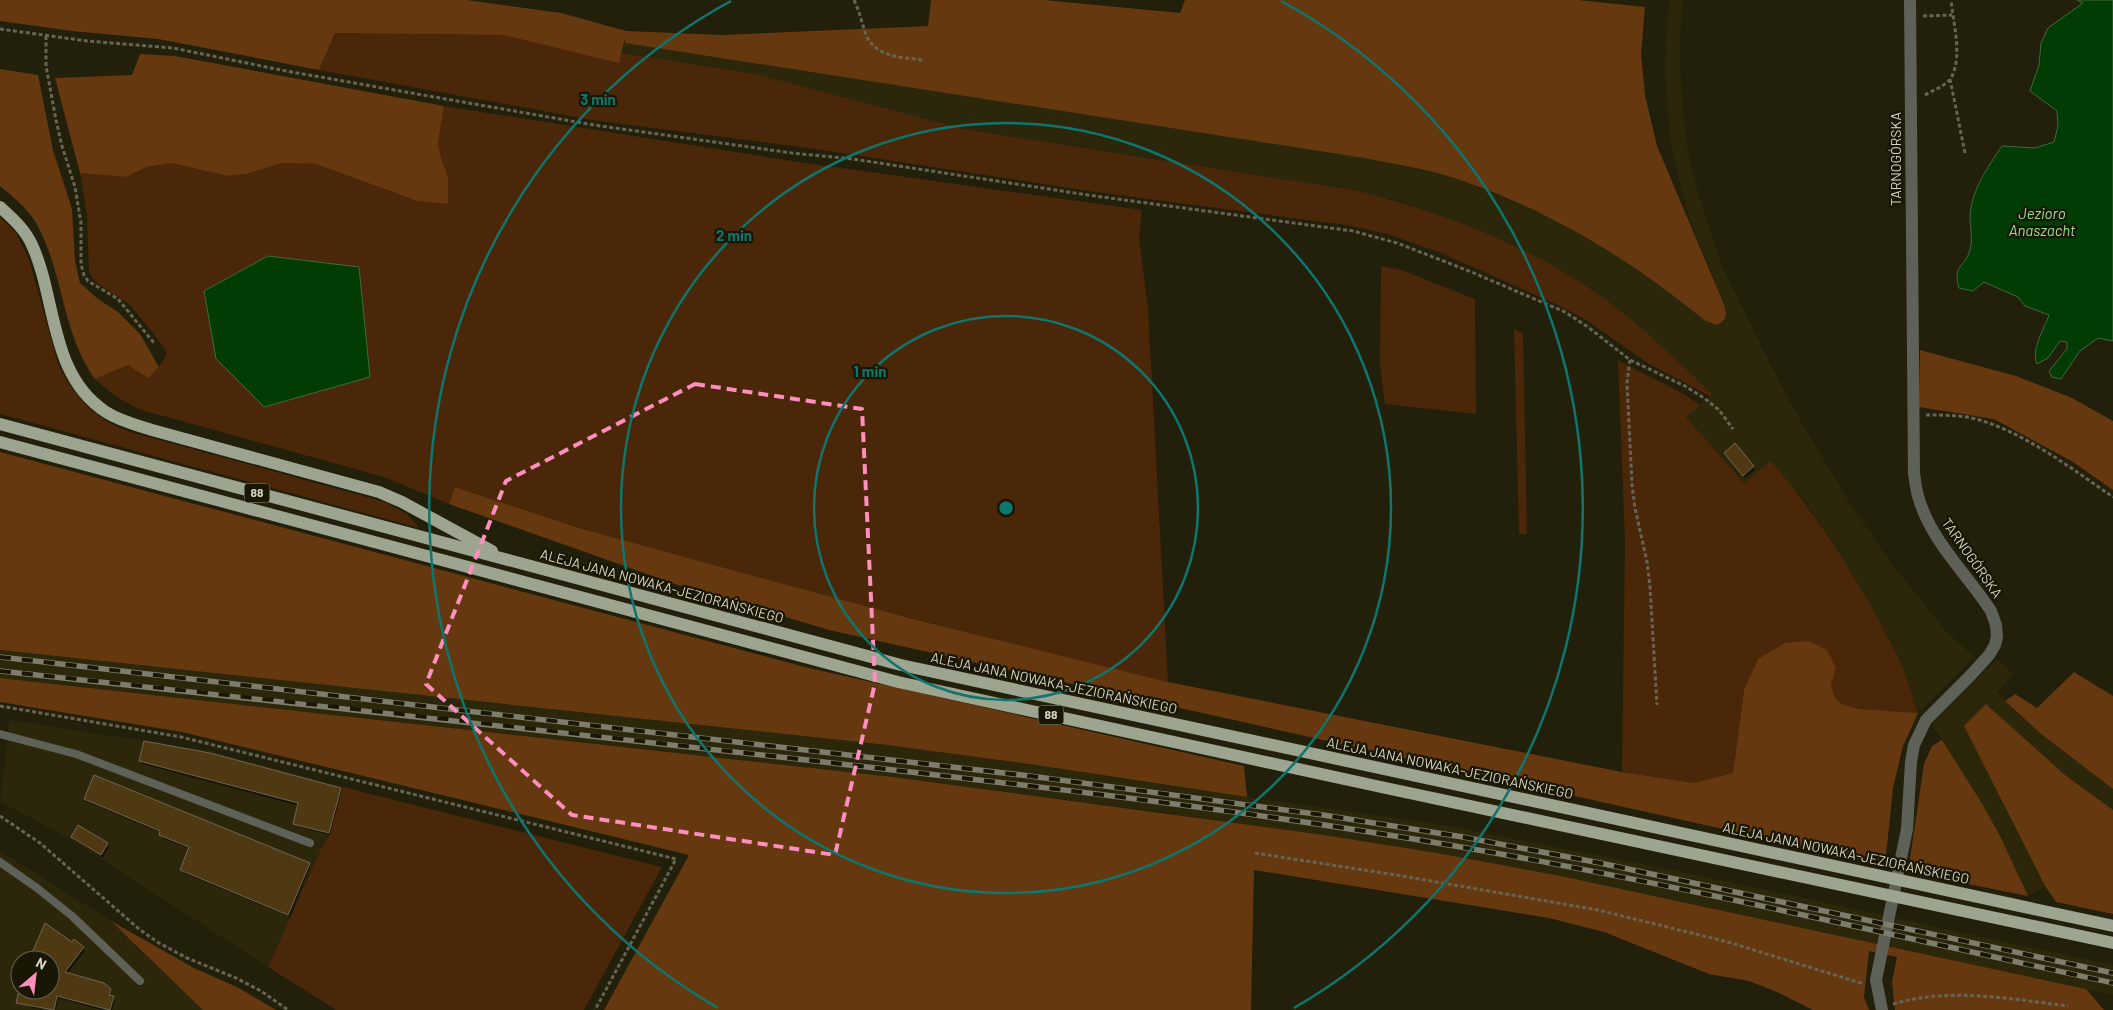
<svg xmlns="http://www.w3.org/2000/svg" width="2113" height="1010" font-family="Barlow,sans-serif">
	<style>
		.built { fill: #2c270b; fill-rule: evenodd }
		.green { fill: #4a2708 }
		.forest { fill: #65380f }
		.water { fill: #003c03; stroke: #406a3e }
		.shadow { fill: #0007 }
		.building { fill: #4e3912; stroke: #726552 }
		.lines { fill: none; stroke-linecap: round; stroke-linejoin: round }
		.path { stroke: #676454; stroke-width: 3; stroke-dasharray: 4 2.5; stroke-linecap: butt }
		.service { stroke: #5e6157; stroke-width: 8 }
		.minor { stroke: #5e6157; stroke-width: 12 }
		.primary { stroke: #9da490; stroke-width: 12 }
		.rail-casing { stroke: #7e7c6c; stroke-width: 5.5 }
		.rail { stroke: #191603; stroke-width: 4; stroke-dasharray: 11; stroke-linecap: butt }
		.marked { fill: none; stroke: #fe8ebd; stroke-width: 4; stroke-dasharray: 10 6; stroke-linejoin: round }
		.ring { fill: none; stroke: #0f766e; stroke-width: 2.5 }
		.labels { text-anchor: middle; stroke-width: 4.5; stroke-linejoin: round; paint-order: stroke }
		.shield { fill: #191603; stroke: #9e9c8e; stroke-width: 1 }
		.shield-label { font-size: 12px; font-weight: bold; fill: #d7d5c9 }
		.street-label { font-size: 14px; fill: #d7d5c9; stroke: #191603 }
		.water-label { font-size: 15px; font-style: italic; fill: #95e292; stroke: #191603 }
		.centre { fill: #0f766e; stroke: #191603; stroke-width: 2.5 }
		.ring-label { font-size: 15px; text-anchor: middle; font-weight: bold; fill: #0f766e; stroke: #191603; stroke-width: 4.5; stroke-linejoin: round; paint-order: stroke }
	</style>
	<rect width="100%" height="100%" fill="#221f0b"/>
	<g class="built">
		<path d="M420,0l273,44 218,43 453,71 48,9 44,12 48,18 55,25 39,22 42,26 32,24 54,15 -36,-89 -12,-44 -8,-40 -5,-67 4,-69h14l-3,36v33l5,65 7,39 29,91 50,102 33,61 44,73 42,62 26,32 29,36 29,27 -56,56 -13,-40 -17,-37 -58,-98 -30,-43 -55,-11 -59,-67 26,-23 -90,-82 -32,-24 -37,-22 -52,-26 -68,-27 -32,-11 -42,-11 -396,-62 -206,-38z"/>
		<path d="M0,650l887,95 142,19 141,22 279,40 234,46 430,93v30l-552,-119 -124,-23 -278,-41 -266,-35 -893,-99z"/>
		<path d="M1997,659l17,15 -17,18 16,17 28,25 72,55v21l-48,-35 -79,-71 -22,23 81,159 -17,10 -27,-58 -18,-33 -51,-81z"/>
		<path d="M9,720l201,31 133,36 -13,46 -10,18 -52,116 -201,-130 -66,-35z"/>
		<path d="M0,851l111,70 93,89h-204zM20,960h30v30h-30z"/>
	</g>
	<g class="green">
		<path d="M335,33l169,2 251,39 208,55 396,62c93,24 188,61 263,121 32,26 61,54 90,82l-2,2 -61,-32 -63,-44 -26,-14 -119,-53 -54,-19 -41,-9 -250,-33 -281,-43 -223,-29 -273,-50z"/>
		<path d="M444,106l355,56 343,48 -3,28 9,71 20,373c-197,-48 -394,-96 -588,-154 -42,-12 -83,-28 -125,-41l-6,17 -65,-27 -246,-68 -23,-13 -20,-17 33,-14 20,12 11,-10 8,-13 -9,-15 -29,-35 -34,-22 -6,-10 -2,-56 -7,-43 46,4 21,-10 24,-4 57,13 18,-2 36,-11 34,1 101,37 31,3v-28l-7,-18 -3,-15z"/>
		<path d="M0,217l16,16 13,26 29,105c16,33 38,56 72,68l255,70 22,12 12,14 -419,-114z"/>
		<path d="M1381,266l21,4 73,29 1,115 -91,-10 -5,-39z"/>
		<path d="M1514,329l9,4 4,201h-8z"/>
		<path d="M1618,360c26,16 58,26 82,45l-14,12 58,66 27,-22c39,46 72,95 101,147 12,21 24,43 33,65 5,13 8,27 13,40l-58,-4 -19,-5 -7,-8 -3,-11 5,-17 -92,22 -11,83 -39,10 -72,-11 3,-232z"/>
		<path d="M343,787l319,80 -78,143h-248l-68,-43 52,-116 10,-18z"/>
	</g>
	<g class="forest">
		<path d="M0,0h467l94,13 65,18 96,4 206,-9 3,-26h113l136,13 5,-13h393l67,7 -4,47 4,41 12,51 66,156c4,10 5,18 -6,23l-13,-5c-74,-61 -155,-110 -247,-141 -30,-10 -62,-15 -93,-21l-739,-115v-6l-6,26 -115,-28 -169,-2 -16,37 -161,-31 -86,-8 -72,-10z"/>
		<path d="M140,54l35,2 269,50 -6,37 3,15 7,18v28l-31,-3 -101,-37 -34,-1 -36,11 -18,2 -57,-13 -24,4 -21,10 -46,-4 -25,-95 77,-3z"/>
		<path d="M0,69l38,6 15,75 19,59 3,52 5,22 18,16 20,13 22,22 19,33 -11,11 -20,-13 -33,14c-34,-47 -31,-108 -60,-158 -8,-13 -23,-25 -35,-35z"/>
		<path d="M1920,350l96,26 56,22 41,23v69l-40,-28 -79,-43 -75,-12z"/>
		<path d="M0,452l809,216 435,98 3,31 -218,-33 -142,-19 -887,-95z"/>
		<path d="M455,487l124,41 178,49 156,42 255,63 454,90 72,11 39,-10 11,-83 14,-31 27,-16 24,-2 18,9 9,18 -5,17 3,11 7,8 19,5 58,4 -15,33 -10,42 -8,77 -1056,-235 -151,-45 -229,-81z"/>
		<path d="M2074,672l39,24v93l-72,-55 -36,-33 10,-7 22,14z"/>
		<path d="M0,678l893,99 430,58 114,18 124,23 525,113 18,21h-209l-3,-28 5,-25 -28,-6 -5,46 5,13h-56l-36,-18 -28,-11 -40,-7 -105,-42 -55,-14 -295,-48 -3,140h-647l85,-155 -507,-123 -182,-30z"/>
		<path d="M1986,704l79,71 48,35v104l-57,-12 -11,-16 -81,-160z"/>
		<path d="M1942,740l41,65 18,33 27,58 -120,-24 16,-108 8,-18z"/>
		<path d="M111,921l83,47 45,20 37,22h-73z"/>
	</g>
	<g class="water">
		<path d="M2077,0h36v341l-15,-3 -18,13 -19,28 -9,-2 -3,-6 18,-22v-7l-7,-1 -12,17 -11,6c-6,-16 7,-34 12,-49l-24,-9 -7,-9 -34,-15 -11,9 -14,-3c-7,-22 6,-21 11,-38 3,-10 0,-24 0,-35 2,-26 18,-48 32,-69l33,2 19,-6 4,-16 -1,-15 -27,-20 9,-26 2,-22 7,-15 35,-25z"/>
		<path d="M268,256l91,11 11,110 -106,30 -48,-48 -12,-68z"/>
	</g>
	<g class="shadow">
		<path d="M1735,445l20,25 -10,8 -20,-24z"/>
		<path d="M140,761l200,28 1,3 -11,43 -34,-9 -2,-3 5,-17 -157,-42z"/>
		<path d="M85,799l224,65 1,3 -20,50 -107,-44 -2,-3 9,-21 -28,-11 -1,-5 -74,-31z"/>
		<path d="M79,826l28,18 2,3 -6,11 -29,-18 -2,-3z"/>
		<path d="M72,944l11,4 2,3 -18,23 43,16v6l5,4 -3,10h-10l-44,-12 -2,12 -24,-2 -2,-3 4,-15h16v-30h-18z"/>
	</g>
	<g class="building">
		<path d="M1735,443l19,23 -11,10 -19,-23z"/>
		<path d="M144,741l66,12 131,35 -12,45 -36,-9 5,-21 -159,-42z"/>
		<path d="M94,775l216,88 -22,52 -108,-45 9,-23 -30,-12 1,-4 -76,-32z"/>
		<path d="M78,825l30,18 -7,12 -30,-18z"/>
		<path d="M45,923l27,19 2,-3 10,8 -19,25 39,11 7,6 -2,6 5,1 -4,14 -53,-14 -3,14 -38,-7 3,-13h31v-30h-21z"/>
	</g>
	<g class="lines">
		<g class="path">
			<path d="M854,0c6,12 8,25 13,37 10,20 37,21 56,23"/>
			<path d="M1923,16l29,-1"/>
			<path d="M0,29l87,12 86,7 113,23 308,54 198,28 61,6 235,36 265,36 44,12 72,28 96,41 23,15 42,33 55,26 19,12 15,12 14,19"/>
			<path d="M46,36v30l10,54 6,26 13,41 6,36v41l3,11 4,6 30,18 36,44"/>
			<path d="M1950,79l15,74"/>
			<path d="M1925,95c8,-5 21,-9 26,-17 12,-22 2,-55 0,-78"/>
			<path d="M1630,360l-3,23 5,102 3,23 12,54 3,25 7,118"/>
			<path d="M1926,415c17,0 34,0 50,4 48,13 96,50 137,78"/>
			<path d="M0,706l181,31 495,122 -81,151"/>
			<path d="M0,816l40,27 99,86 20,14 28,15 49,20 25,13 27,19"/>
			<path d="M1255,853l147,23 196,34 130,32 136,42"/>
			<path d="M1893,1004c57,-17 117,-5 175,2"/>
		</g>
		<g class="service">
			<path d="M0,734l76,20 234,89"/>
			<path d="M0,862l37,26 35,28 68,65"/>
		</g>
		<path class="minor" d="M1882,1010l-6,-30 31,-151 4,-67 3,-17 12,-25 44,-44 19,-21 6,-10 2,-8 -1,-12 -5,-14c-24,-37 -61,-71 -73,-115 -2,-7 -3,-15 -4,-23l-4,-473"/>
		<g class="primary">
			<path d="M0,207c12,11 25,22 32,38 25,54 17,130 74,167 14,9 30,13 46,18l227,62 23,10 90,49"/>
			<path d="M0,424l901,241 1212,261"/>
			<path d="M0,442l898,240 483,105 732,156"/>
		</g>
		<defs>
			<g id="rail">
				<path d="M0,657l1030,119 293,39 140,22 137,26 513,110"/>
				<path d="M0,671c260,27 520,56 780,86 227,26 455,51 681,90 219,38 435,89 652,136"/>
			</g>
		</defs>
		<use href="#rail" class="rail-casing"/>
		<use href="#rail" class="rail"/>
	</g>
	<path class="marked" d="M695,384l167,25 13,274 -40,172 -263,-40 -146,-131 80,-203z"/>
	<g class="ring">
		<circle cx="1006" cy="508" r="192"/>
		<circle cx="1006" cy="508" r="385"/>
		<path d="M718 1008A577 577 0 0 1 731 1M1281 1A577 577 0 0 1 1294 1008"/>
	</g>
	<g class="labels">
		<g class="shield">
			<rect x="244.5" y="483.5" width="25" height="19" rx="4"/>
			<rect x="1038.5" y="705.5" width="25" height="19" rx="4"/>
		</g>
		<g class="shield-label">
			<text x="257" y="497">88</text>
			<text x="1051" y="719">88</text>
		</g>
		<g class="street-label">
			<text transform="translate(1896 159) rotate(-90)" y="5">TARNOGÓRSKA</text>
			<text transform="translate(1972 558) rotate(55)" y="5">TARNOGÓRSKA</text>
			<text transform="translate(662 586) rotate(15)" y="5">ALEJA JANA NOWAKA-JEZIORAŃSKIEGO</text>
			<text transform="translate(1054 683) rotate(12)" y="5">ALEJA JANA NOWAKA-JEZIORAŃSKIEGO</text>
			<text transform="translate(1450 768) rotate(12)" y="5">ALEJA JANA NOWAKA-JEZIORAŃSKIEGO</text>
			<text transform="translate(1846 853) rotate(12)" y="5">ALEJA JANA NOWAKA-JEZIORAŃSKIEGO</text>
		</g>
		<g class="water-label">
			<text x="2042" y="219">Jezioro<tspan x="2042" dy="17">Anaszacht</tspan></text>
		</g>
	</g>
	<circle cx="1006" cy="508" r="8" class="centre"/>
	<g class="ring-label">
		<text x="598" y="105">3 min</text>
		<text x="734" y="241">2 min</text>
		<text x="870" y="377">1 min</text>
	</g>
	<g transform="translate(35 975) rotate(28)"><circle r="24" fill="#191603" stroke="#656252"/>
	<path d="M0-4L9 19L0 12L-9 19Z" fill="#fe8ebd"/>
	<text y="-8" font-size="14" font-weight="bold" text-anchor="middle" fill="#d7d5c9">N</text>
	</g>
</svg>
